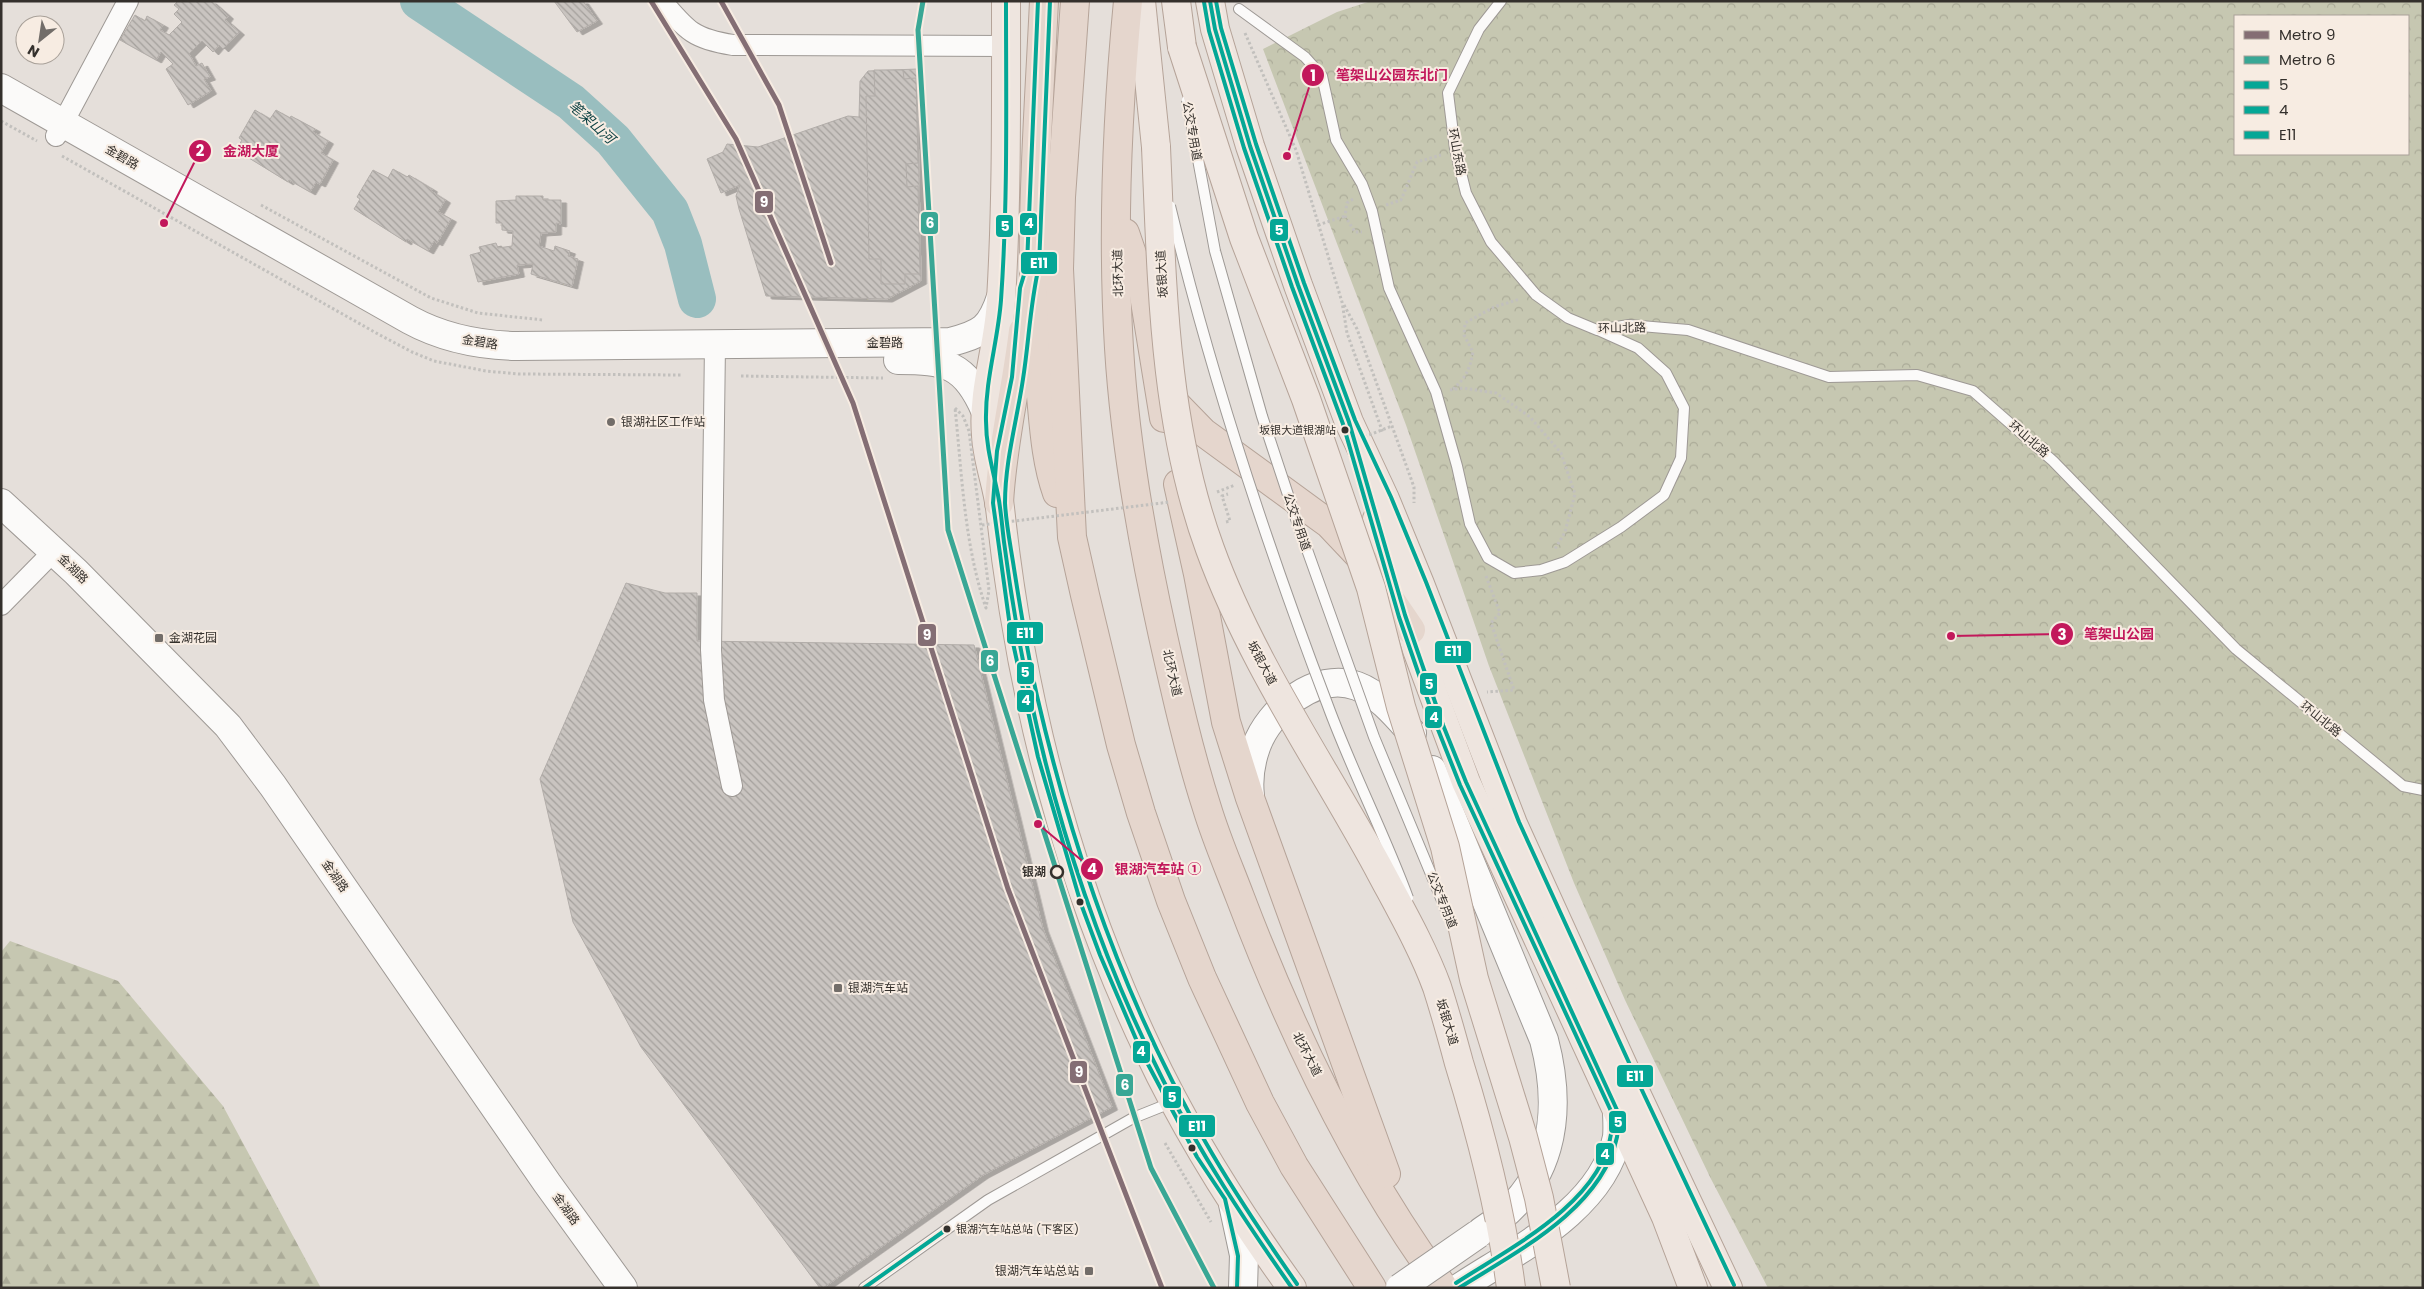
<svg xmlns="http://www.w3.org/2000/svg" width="2424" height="1289" font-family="Poppins,'Noto Sans SC',sans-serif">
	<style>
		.forest { fill: url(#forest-firs) }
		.park { fill: url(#park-crowns); fill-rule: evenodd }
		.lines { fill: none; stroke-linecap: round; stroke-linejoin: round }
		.river { stroke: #99bebf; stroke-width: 38 }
		.building { fill: url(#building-back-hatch); stroke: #b2ada9; filter: url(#shadow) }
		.lane-casing { stroke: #9e9995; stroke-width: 12 }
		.street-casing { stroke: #9e9995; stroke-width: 22 }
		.secondary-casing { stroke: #9e9995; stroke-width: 30 }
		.primary-casing { stroke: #b5a398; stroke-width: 30 }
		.highway-casing { stroke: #b5a398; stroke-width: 30 }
		.path { stroke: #c2c0bd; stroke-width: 3; stroke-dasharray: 2.5 2.5; stroke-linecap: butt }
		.lane { stroke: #fbfaf9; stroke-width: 10 }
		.street { stroke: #fbfaf9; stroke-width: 20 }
		.secondary { stroke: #fbfaf9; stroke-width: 28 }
		.primary { stroke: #eee5df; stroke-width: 28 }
		.highway { stroke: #e5d6cd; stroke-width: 28 }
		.lane-bridge-casing { stroke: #9e9995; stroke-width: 12; stroke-linecap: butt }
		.secondary-bridge-casing { stroke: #9e9995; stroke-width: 30; stroke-linecap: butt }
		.primary-bridge-casing { stroke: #b5a398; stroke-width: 30; stroke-linecap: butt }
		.path-bridge { stroke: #c2c0bd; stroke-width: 3; stroke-dasharray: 2.5 2.5; stroke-linecap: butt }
		.lane-bridge { stroke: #fbfaf9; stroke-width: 10 }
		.secondary-bridge { stroke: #fbfaf9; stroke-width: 28 }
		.primary-bridge { stroke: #eee5df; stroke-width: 28 }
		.bus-1-casing { stroke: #f7ece2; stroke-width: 8 }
		.bus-2-casing { stroke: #f7ece2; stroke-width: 8 }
		.bus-3-casing { stroke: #f7ece2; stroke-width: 8 }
		.bus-1 { stroke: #04a796; stroke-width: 4 }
		.bus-2 { stroke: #04a796; stroke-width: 4 }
		.bus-3 { stroke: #04a796; stroke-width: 4 }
		.metro-1-casing { stroke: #f7ece2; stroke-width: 9 }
		.metro-2-casing { stroke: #f7ece2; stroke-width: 9 }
		.metro-1 { stroke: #846e74; stroke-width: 5 }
		.metro-2 { stroke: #39a795; stroke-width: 5 }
		.poi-dot { fill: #726d69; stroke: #f7ece2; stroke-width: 2 }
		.bus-dot { fill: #34302c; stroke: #f7ece2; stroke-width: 2 }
		.stop-dot { fill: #f7ece2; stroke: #34302c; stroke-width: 2.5 }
		.labels { text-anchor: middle; stroke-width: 4; stroke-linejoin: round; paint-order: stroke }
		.bus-label { font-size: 11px; fill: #34302c; stroke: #f7ece2; text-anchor: end }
		.street-label { font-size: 12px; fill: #34302c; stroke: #f7ece2 }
		.poi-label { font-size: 12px; fill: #34302c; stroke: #f7ece2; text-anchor: start }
		.stop-label { font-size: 12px; font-weight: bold; fill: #34302c; stroke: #f7ece2; text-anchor: end }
		.water-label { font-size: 14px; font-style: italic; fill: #063d3f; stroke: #f7ece2 }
		.leader { fill: none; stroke: #c2185b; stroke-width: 2 }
		.callout-dot { fill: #c2185b; stroke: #f7ece2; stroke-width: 2 }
		.mark-label { font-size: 15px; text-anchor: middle; font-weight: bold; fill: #fff }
		.callout-label { font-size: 14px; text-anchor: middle; font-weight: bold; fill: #c2185b; stroke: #f7ece2; stroke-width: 4; stroke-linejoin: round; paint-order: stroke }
		.line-badge { stroke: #f7ece2; stroke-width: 2 }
		.badge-label { font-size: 14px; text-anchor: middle; font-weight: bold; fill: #fff }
	</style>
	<defs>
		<pattern id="forest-firs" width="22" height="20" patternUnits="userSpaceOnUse" patternTransform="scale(1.25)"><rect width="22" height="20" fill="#c6c7b1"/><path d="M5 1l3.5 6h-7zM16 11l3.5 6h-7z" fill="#abab98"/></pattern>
		<pattern id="park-crowns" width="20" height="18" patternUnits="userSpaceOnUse" patternTransform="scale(1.25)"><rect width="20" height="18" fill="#c6c7b1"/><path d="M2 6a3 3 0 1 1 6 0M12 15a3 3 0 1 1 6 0" fill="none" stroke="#abab98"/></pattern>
		<pattern id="building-back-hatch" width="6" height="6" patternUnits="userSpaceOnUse" patternTransform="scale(1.25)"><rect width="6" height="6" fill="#c9c4c0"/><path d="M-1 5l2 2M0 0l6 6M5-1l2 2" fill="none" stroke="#a4a09c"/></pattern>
		<filter id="shadow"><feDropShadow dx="5.5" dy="3" stdDeviation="0" flood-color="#0004"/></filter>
	</defs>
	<rect width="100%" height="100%" fill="#e5dfda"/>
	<path class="forest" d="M10,941l108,40 105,125 98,182h-320v-336z"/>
	<path class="park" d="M1371,1h1052v1287h-655l-57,-109 -86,-179 -51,-117 -85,-217 -83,-241 -143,-376 74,-37zM2235,16h173v138h-173z"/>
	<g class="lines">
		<path class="river" d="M419,1l152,101 42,38 57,71 13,33 14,55"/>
	</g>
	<g class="building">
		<path d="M178,1h33l17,15 -3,4 14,12 -16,17 -4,-4 -6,7 -11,-11 -13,13 7,12 6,-3 8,14 -6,2 7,12 -23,14 -22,-36 7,-5 -12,-12 -5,8 -36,-20 15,-25 10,6 2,-5 16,9 -3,5 9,5 13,-13 -8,-8 5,-5 -5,-4z"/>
		<path d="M554,1h29l14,20 -20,11z"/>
		<path d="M917,69l4,212 -34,18 -121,-3 -27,-87 -3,-13 4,-11 -19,8 -14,-34 16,-7 4,-8 31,3 90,-31 11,1 1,-36 8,-10z"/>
		<path d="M874,70h29l1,9 12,-1 2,85 -12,1 1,23 11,-1 2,88h-15v10h-24v-25h-12l-3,-163h9z"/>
		<path d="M255,110l15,9 6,-9 14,8 1,-2 24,13 -2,3 15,9 -7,12 12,7 -13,24 -4,-2 -6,10 -21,-12 -1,2 -52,-32 6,-10 -3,-2z"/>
		<path d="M393,169l14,8 2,-2 23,14 -1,2 14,9 -7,12 13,7 -14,24 -3,-2 -6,10 -21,-12 -1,3 -52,-33 6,-10 -3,-2 16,-27 15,8z"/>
		<path d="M516,196h27v4h18v24l-5,-1v9l-15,1 -2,13 15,5 1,-5 15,5 -2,5 10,3 -6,27 -41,-12 2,-10 -16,1 2,9 -41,8 -8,-27 11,-3 -2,-5 17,-4 2,5 14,-2 1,-15 -11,-1v-7h-6v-22l20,-1z"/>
		<path d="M626,583l39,10h32v48l277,4 69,284 69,178 -129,68 -160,113h-3l-179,-241 -68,-125 -33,-143z"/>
	</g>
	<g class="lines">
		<defs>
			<g id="lane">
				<path d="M1501,1l-22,28 -31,64 7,56 11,44 25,49 45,53 32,23 29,12 32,-5 59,5 141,47 88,-2 56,16 80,70 183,188 167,137 20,4"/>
				<path d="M1239,9l66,48 17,19 14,64 26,44 10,27 17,77 47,104 21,74 13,58 18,34 26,15 27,-3 24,-8 56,-35 43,-32 17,-37 3,-50 -18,-35 -28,-25 -40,-18"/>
				<path d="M864,1288l124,-88 145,-82 40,-16"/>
			</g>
			<g id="street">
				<path d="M662,1c25,30 32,38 71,44l273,1"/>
				<path d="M56,136l72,-135"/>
				<path d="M715,344l-4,306 3,50 18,86"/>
				<path d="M1,605l53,-54"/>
			</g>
			<g id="secondary">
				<path d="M1,88l409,232c33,18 68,25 106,26l434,-4c32,-8 41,-14 51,-45"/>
				<path d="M898,360c48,0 67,4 87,50"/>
				<path d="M1,503l75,69 152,154 45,60 274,397 76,105"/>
				<path d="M1432,770l112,270c20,76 8,147 -62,191"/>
				<path d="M1250,796c-2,-17 0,-32 6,-49 13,-37 60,-76 101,-61 22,8 40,30 55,47"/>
				<path d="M1233,1204l11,51 -1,33"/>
				<path d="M1459,1288c56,-37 144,-79 158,-151 1,-9 0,-19 0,-27"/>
			</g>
			<g id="primary">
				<path d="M1006,1c0,100 1,200 -5,299 -2,46 -19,89 -15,135 1,25 11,48 14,73 20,186 67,372 148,542 39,83 90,163 144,238"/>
				<path d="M1141,1l15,146"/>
				<path d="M1176,1l6,46"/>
				<path d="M1210,1l5,28 35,117 48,139 51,137 36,77 35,85 93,240 112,246 103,218"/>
				<path d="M1377,519l40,131 49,132 200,435 27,71"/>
			</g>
			<g id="highway">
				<path d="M1044,1c-6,131 -18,264 -3,395 3,32 5,66 16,97"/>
				<path d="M1075,1l-14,196 -2,72 13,268 13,58 36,150 20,68 30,88 31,77 58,125 34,63 78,122"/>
				<path d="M1128,1c-11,115 -16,232 -9,347 6,98 23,193 44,288 13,58 26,116 44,172 9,30 22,60 33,89 52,137 117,273 204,391"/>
				<path d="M1125,233l17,50 22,135"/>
				<path d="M1166,394l37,38 126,92 35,37 47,69"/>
				<path d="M1178,484l20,90 28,148 24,76 136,376"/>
				<path d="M999,503c3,-58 17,-114 24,-172"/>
			</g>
		</defs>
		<use href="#lane" class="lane-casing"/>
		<use href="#street" class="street-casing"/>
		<use href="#secondary" class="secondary-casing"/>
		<use href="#primary" class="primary-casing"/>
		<use href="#highway" class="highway-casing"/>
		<g class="path">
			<path d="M1245,33l51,117 46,152 5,31 36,100"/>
			<path d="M1,121l36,20"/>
			<path d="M62,156l316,178 34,18 22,9 52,10 32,3 164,1"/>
			<path d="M1353,199l-6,4 -2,13 10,16h7"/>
			<path d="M261,205l170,93 47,15 65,7"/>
			<path d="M1386,205l15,-5 16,-38 24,-7"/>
			<path d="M1318,225l27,-9"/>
			<path d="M1344,305l13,24 57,158v16"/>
			<path d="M741,376l142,2"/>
			<path d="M1453,389c13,-11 17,-21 20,-37l-9,-17 1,-12 29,-16 26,-8"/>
			<path d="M1450,390l13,-2 33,5 34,24 31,36 14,41 -10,38 -10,17"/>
			<path d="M955,408l8,8 6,15 20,159 -3,18c-22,-64 -24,-134 -31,-200z"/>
			<path d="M1226,522l4,-1 -8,-25 6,-2"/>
			<path d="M1486,576l14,37 -9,10 23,67 -27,2"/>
			<path d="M1165,1143l46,79"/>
		</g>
		<use href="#lane" class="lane"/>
		<use href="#street" class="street"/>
		<use href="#secondary" class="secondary"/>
		<use href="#primary" class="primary"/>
		<use href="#highway" class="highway"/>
		<defs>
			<g id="lane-bridge">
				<path d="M1187,100l28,151 47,165 33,100 79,221 74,178"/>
				<path d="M1170,206c41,170 96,337 158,500 24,65 56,127 80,192"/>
			</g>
			<path id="secondary-bridge" d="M1400,1288l78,-54"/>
			<g id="primary-bridge">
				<path d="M1182,47l62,191 62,161 65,189 30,119 44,140 29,132 49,158 16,61 17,90"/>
				<path d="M1156,147c6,134 7,274 54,402 41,113 111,213 168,318 20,38 44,79 59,120 8,25 15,50 22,76 23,74 42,148 52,225"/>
			</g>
		</defs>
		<use href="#lane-bridge" class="lane-bridge-casing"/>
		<use href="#secondary-bridge" class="secondary-bridge-casing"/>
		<use href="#primary-bridge" class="primary-bridge-casing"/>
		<g class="path-bridge">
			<path d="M1346,444l46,-18"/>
			<path d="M1217,492l18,-7"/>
			<path d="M982,525l188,-23"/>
		</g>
		<use href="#lane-bridge" class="lane-bridge"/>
		<use href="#secondary-bridge" class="secondary-bridge"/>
		<use href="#primary-bridge" class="primary-bridge"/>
		<defs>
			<g id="bus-1">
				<path d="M1006,1c0,100 2,200 -5,299 -3,41 -16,80 -15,121 0,26 7,49 12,74 3,15 4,31 6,47 24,186 74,370 159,538 37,73 82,141 129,208"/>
				<path d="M1210,1l5,28 35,117 48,139 51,137 56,193 38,110 23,57 151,328c0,9 2,18 0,27 -15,72 -101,115 -158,151"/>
				<path d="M864,1288l83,-59"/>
			</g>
			<g id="bus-2">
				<path d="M1038,1l-11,264 -7,23 -8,89 -15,74 -4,52 18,131 27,123 43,147 19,51 42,98 55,104 28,42 13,57 -1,32"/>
				<path d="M1204,2l5,29 35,117 48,139 51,137 56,193 38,110 23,58 151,326c0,8 1,16 0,23 -10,69 -103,115 -155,149"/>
			</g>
			<g id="bus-3">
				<path d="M1050,1l-11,265c-9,38 -10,75 -16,113 -6,41 -18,82 -18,124 1,20 5,40 8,59 7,45 14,90 24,134 36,156 88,308 169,447 28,49 59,95 91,141"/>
				<path d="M1216,1l5,27 35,116 48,139 51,137 36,77 35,85 93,240 112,245 103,218"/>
			</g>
		</defs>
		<use href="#bus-1" class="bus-1-casing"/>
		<use href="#bus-2" class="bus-2-casing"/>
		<use href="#bus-3" class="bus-3-casing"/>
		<use href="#bus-1" class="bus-1"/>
		<use href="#bus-2" class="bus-2"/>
		<use href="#bus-3" class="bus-3"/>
		<defs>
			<g id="metro-1">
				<path d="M651,1l85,138 117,264 155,486 154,399"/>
				<path d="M721,1l58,104 52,158"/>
			</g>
			<path id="metro-2" d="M923,1l-5,29 30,500 203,638 63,120"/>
		</defs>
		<use href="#metro-1" class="metro-1-casing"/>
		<use href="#metro-2" class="metro-2-casing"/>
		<use href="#metro-1" class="metro-1"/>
		<use href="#metro-2" class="metro-2"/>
	</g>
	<g class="poi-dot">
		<circle cx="611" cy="422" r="5"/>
		<rect x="154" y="633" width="10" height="10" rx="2.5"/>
		<rect x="833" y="983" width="10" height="10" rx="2.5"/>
		<rect x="1084" y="1266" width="10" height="10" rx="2.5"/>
	</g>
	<g class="bus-dot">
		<circle cx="1345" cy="430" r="4.5"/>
		<circle cx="1080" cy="902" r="4.5"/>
		<circle cx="1192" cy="1148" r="4.5"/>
		<circle cx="947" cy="1229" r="4.5"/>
	</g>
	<circle class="stop-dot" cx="1057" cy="872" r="6"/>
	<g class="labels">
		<g class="bus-label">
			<text x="1336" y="434">坂银大道银湖站</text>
			<text x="956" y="1233" text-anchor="start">银湖汽车站总站 (下客区)</text>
		</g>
		<g class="street-label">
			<text transform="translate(1192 131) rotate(80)" y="4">公交专用道</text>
			<text transform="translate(1457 152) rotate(79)" y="4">环山东路</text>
			<text transform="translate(122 157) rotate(30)" y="4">金碧路</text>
			<text transform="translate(1118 273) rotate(-91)" y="4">北环大道</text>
			<text transform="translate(1162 274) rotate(-93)" y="4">坂银大道</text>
			<text transform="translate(1622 328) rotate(-1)" y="4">环山北路</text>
			<text transform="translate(480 342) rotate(9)" y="4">金碧路</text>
			<text x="885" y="347">金碧路</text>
			<text transform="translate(2029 439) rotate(41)" y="4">环山北路</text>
			<text transform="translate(1297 522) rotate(71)" y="4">公交专用道</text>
			<text transform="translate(73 569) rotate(44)" y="4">金湖路</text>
			<text transform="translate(1262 663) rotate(62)" y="4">坂银大道</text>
			<text transform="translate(1172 673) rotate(77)" y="4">北环大道</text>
			<text transform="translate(2321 719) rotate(39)" y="4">环山北路</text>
			<text transform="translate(335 876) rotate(55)" y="4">金湖路</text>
			<text transform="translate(1442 900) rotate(68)" y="4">公交专用道</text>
			<text transform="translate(1447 1022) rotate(73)" y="4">坂银大道</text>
			<text transform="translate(1307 1054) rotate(63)" y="4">北环大道</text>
			<text transform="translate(566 1209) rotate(54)" y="4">金湖路</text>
		</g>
		<g class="poi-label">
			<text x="621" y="426">银湖社区工作站</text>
			<text x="169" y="642">金湖花园</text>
			<text x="848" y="992">银湖汽车站</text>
			<text x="1079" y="1275" text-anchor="end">银湖汽车站总站</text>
		</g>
		<g class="stop-label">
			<text x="1046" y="876">银湖</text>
		</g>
		<g class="water-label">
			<text transform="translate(592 122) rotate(42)" y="5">笔架山河</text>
		</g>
	</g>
	<path class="leader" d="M1287 156L1313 75M164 223L200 151M1951 636L2062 634M1038 824L1092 869"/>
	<g class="callout-dot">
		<circle cx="1287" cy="156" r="5"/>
		<circle cx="164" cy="223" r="5"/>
		<circle cx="1951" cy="636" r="5"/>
		<circle cx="1038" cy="824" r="5"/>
		<circle cx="1313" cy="75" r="12"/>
		<circle cx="200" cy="151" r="12"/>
		<circle cx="2062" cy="634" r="12"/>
		<circle cx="1092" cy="869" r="12"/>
	</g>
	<g class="mark-label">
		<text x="1313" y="81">1</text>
		<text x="200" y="156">2</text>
		<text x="2062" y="640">3</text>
		<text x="1092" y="874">4</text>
	</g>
	<g class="callout-label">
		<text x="1392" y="80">笔架山公园东北门</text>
		<text x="251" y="156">金湖大厦</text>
		<text x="2119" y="639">笔架山公园</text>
		<text x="1158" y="874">银湖汽车站 ①</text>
	</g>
	<g class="line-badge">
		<rect x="754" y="190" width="20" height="24" rx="5" fill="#846e74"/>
		<rect x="920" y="211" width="19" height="24" rx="5" fill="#39a795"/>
		<rect x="1019" y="212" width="19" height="24" rx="5" fill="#04a796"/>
		<rect x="995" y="214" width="19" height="24" rx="5" fill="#04a796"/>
		<rect x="1269" y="218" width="20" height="24" rx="5" fill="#04a796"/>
		<rect x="1020" y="251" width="38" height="24" rx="5" fill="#04a796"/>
		<rect x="1006" y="621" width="38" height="24" rx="5" fill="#04a796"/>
		<rect x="917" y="623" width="20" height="24" rx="5" fill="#846e74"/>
		<rect x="1434" y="640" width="38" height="24" rx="5" fill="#04a796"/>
		<rect x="980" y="649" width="19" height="24" rx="5" fill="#39a795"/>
		<rect x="1016" y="661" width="19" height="24" rx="5" fill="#04a796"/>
		<rect x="1419" y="672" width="19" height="24" rx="5" fill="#04a796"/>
		<rect x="1016" y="689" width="19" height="24" rx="5" fill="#04a796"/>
		<rect x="1424" y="705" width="19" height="24" rx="5" fill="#04a796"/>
		<rect x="1132" y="1040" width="19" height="24" rx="5" fill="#04a796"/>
		<rect x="1069" y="1060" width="19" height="24" rx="5" fill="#846e74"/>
		<rect x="1616" y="1064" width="38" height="24" rx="5" fill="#04a796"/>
		<rect x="1115" y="1073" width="19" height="24" rx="5" fill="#39a795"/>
		<rect x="1162" y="1085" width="20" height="24" rx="5" fill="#04a796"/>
		<rect x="1608" y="1110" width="19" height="24" rx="5" fill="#04a796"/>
		<rect x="1178" y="1114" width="38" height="24" rx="5" fill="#04a796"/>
		<rect x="1595" y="1142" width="20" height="24" rx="5" fill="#04a796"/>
	</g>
	<g class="badge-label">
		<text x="764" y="207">9</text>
		<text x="930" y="228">6</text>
		<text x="1029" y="228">4</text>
		<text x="1005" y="231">5</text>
		<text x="1279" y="235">5</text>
		<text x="1039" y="268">E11</text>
		<text x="1025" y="638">E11</text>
		<text x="927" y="640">9</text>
		<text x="1453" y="656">E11</text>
		<text x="990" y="666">6</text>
		<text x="1025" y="677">5</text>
		<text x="1429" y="689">5</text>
		<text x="1026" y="705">4</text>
		<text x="1434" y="722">4</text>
		<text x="1141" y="1056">4</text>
		<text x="1079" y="1077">9</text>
		<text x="1635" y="1081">E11</text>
		<text x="1125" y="1090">6</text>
		<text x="1172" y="1102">5</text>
		<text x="1618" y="1127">5</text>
		<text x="1197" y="1131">E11</text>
		<text x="1605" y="1159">4</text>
	</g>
	<rect width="2424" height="1289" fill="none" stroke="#34302c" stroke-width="5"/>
	<rect x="2234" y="15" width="175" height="140" fill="#f7ece2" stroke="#a9a199"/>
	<rect x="2244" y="31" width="25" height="8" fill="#846e74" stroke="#a9a199"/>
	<text x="2279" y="40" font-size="15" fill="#34302c">Metro 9</text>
	<rect x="2244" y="56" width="25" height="8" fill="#39a795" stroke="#a9a199"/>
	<text x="2279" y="65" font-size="15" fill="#34302c">Metro 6</text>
	<rect x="2244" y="81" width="25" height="8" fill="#04a796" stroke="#a9a199"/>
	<text x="2279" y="90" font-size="15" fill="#34302c">5</text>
	<rect x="2244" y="106" width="25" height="8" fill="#04a796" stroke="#a9a199"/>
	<text x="2279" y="115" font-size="15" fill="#34302c">4</text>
	<rect x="2244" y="131" width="25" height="8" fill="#04a796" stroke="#a9a199"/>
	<text x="2279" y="140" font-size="15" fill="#34302c">E11</text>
	<g transform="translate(40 40) rotate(210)"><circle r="24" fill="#f7ece2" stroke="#a9a199"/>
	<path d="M0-4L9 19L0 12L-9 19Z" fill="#726d69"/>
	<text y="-8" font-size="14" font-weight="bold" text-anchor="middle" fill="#34302c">N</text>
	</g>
</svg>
